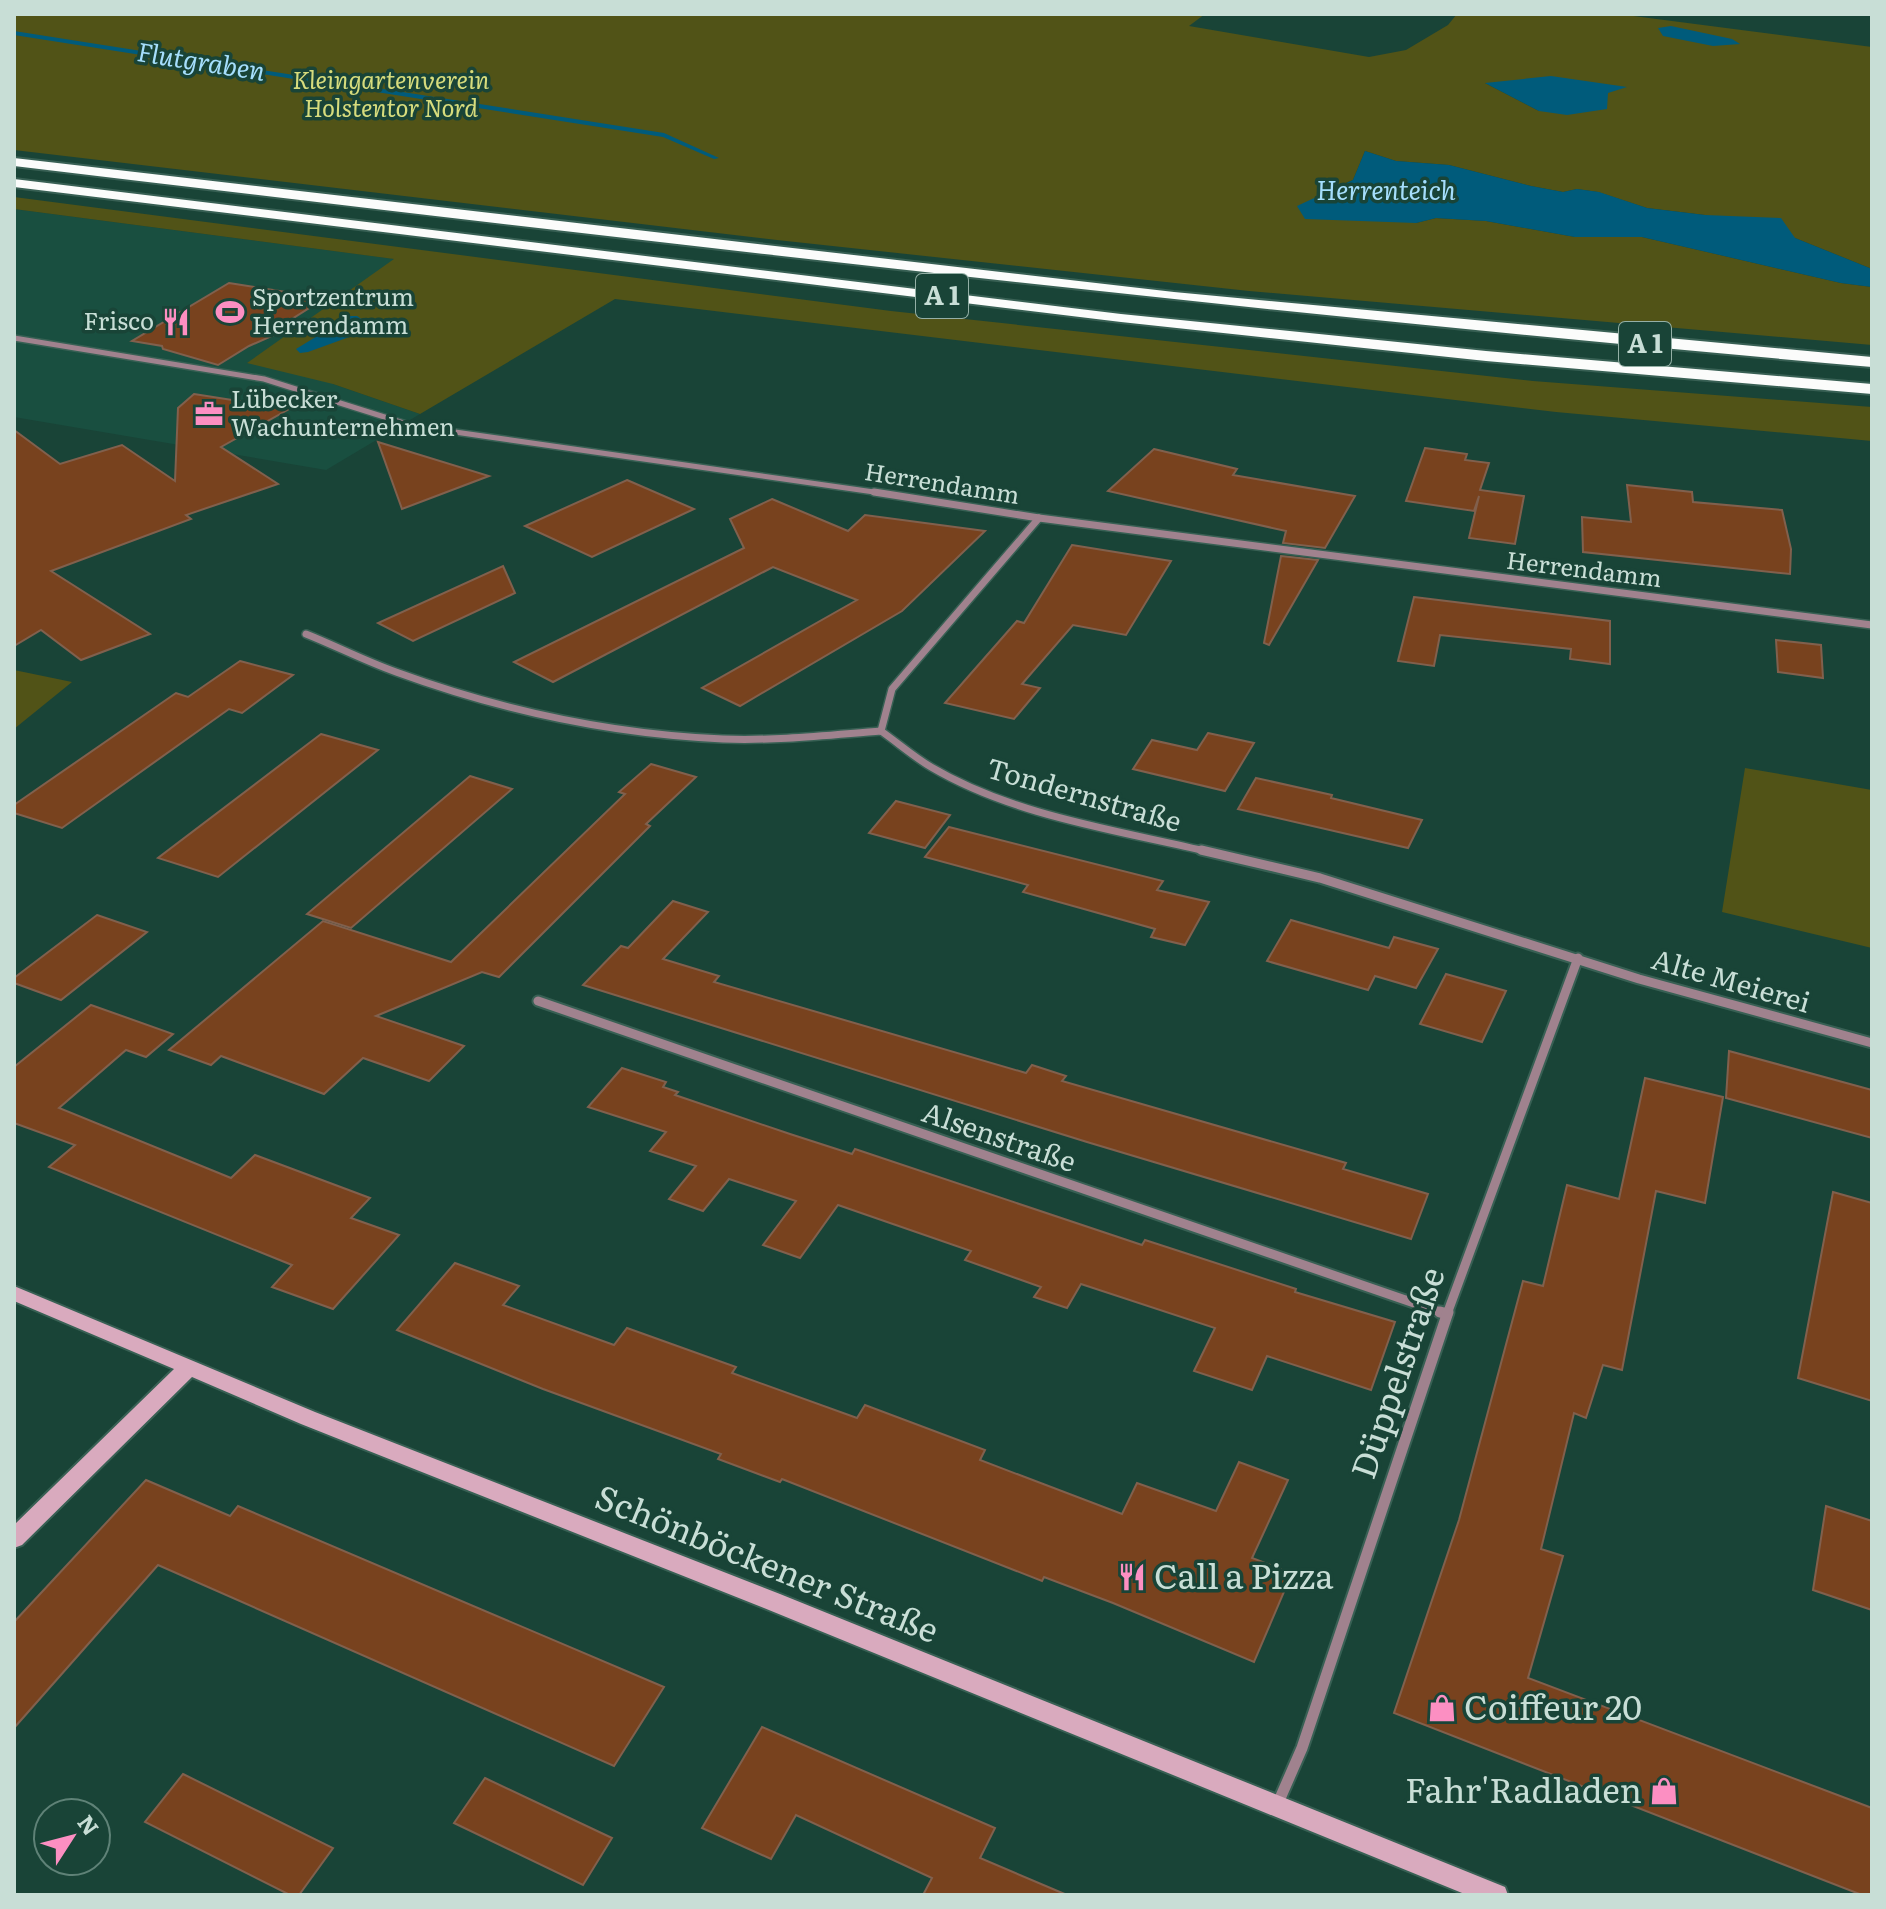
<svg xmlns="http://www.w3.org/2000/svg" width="1886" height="1909" font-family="Literata,serif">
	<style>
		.built { fill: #194f40 }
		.green { fill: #515317; fill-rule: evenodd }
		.water { fill: #005b7b }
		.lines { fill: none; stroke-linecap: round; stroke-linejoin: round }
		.stream { fill: #005b7b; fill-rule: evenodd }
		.building { fill: #78421e; stroke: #81604d; stroke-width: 2 }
		.street-far3-casing { stroke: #386054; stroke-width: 8 }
		.street-far2-casing { stroke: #386054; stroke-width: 10 }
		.street-far1-casing { stroke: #386054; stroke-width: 13 }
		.street-casing { stroke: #386054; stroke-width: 15 }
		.secondary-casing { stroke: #386054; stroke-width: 4 }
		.highway-casing { stroke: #386054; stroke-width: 4 }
		.street-far3 { stroke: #a0828e; stroke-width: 5 }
		.street-far2 { stroke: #a0828e; stroke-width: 7 }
		.street-far1 { stroke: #a0828e; stroke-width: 9 }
		.street { stroke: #a0828e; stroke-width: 11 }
		.secondary { fill: #d9aabe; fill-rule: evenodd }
		.highway { fill: #fbfcfb; fill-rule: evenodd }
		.labels { text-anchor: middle; stroke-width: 7; stroke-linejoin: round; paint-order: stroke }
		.far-park-label { font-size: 24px; font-style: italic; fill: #d7dc7d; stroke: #194437 }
		.far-poi-label { font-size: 24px; fill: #c8ded6; stroke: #194437; text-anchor: start }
		.far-street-label { font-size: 24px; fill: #c8ded6; stroke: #194437 }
		.far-water-label { font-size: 26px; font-style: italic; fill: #a5defc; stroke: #194437 }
		.shield { fill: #194437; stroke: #94b0a6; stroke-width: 2 }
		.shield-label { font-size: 26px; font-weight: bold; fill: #c8ded6 }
		.street-label { font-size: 28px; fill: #c8ded6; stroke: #194437 }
		.near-street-label { font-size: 34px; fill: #c8ded6; stroke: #194437 }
		.near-poi-label { font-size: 34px; fill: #c8ded6; stroke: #194437; text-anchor: start }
	</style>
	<rect width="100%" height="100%" fill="#194437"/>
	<path class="built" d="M14,209l381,50 -62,125 87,30 -94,56 -312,-53z"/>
	<g class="green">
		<path d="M14,14h1191l-16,12 180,31 37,-7 42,-25 9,-11h161l254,33v222l-77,-31 -90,-23 -58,-7 -49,-16 -21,-3 -14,3 -32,-6 -82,-21 -53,-4 -31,-10 -12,29 -20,8 83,35 20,-5 50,3 89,16h67l199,46 31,4v58l-623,-54 -472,-51 -763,-90zM1485,83l140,4 -86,24z"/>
		<path d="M14,197l877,114 642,70 339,26v34l-316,-29 -941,-113 -195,115 -87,-30 -86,-21 147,-104 -380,-50z"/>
		<path d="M14,670l58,12 -58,47z"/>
		<path d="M1745,768l127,22v158l-150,-36z"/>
	</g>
	<g class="water">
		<path d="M1671,26l61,13 8,5 -27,2 -50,-10 -5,-8z"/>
		<path d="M1551,76l76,11 -19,6 -1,16 -40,6 -28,-4 -54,-28z"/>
		<path d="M1365,151l31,10 53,4 82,21 32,6 14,-3 22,3 48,16 58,7 76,3 14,20 77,31v18l-31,-4 -199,-46h-67l-89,-16 -50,-3 -20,5 -111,-4 -8,-13 56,-26z"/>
		<path d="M350,316h7l17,12 -66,24 -8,1 -4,-4z"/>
	</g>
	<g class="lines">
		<path class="stream" d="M14,31l650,102 55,25 -5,1 -51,-22 -649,-102z"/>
	</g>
	<g class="building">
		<path d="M229,283l96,15 -33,21 -2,6 -9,7 -32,14 -31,19 -55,-16 -1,-3 -30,-5z"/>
		<path d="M194,394l95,15 -68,38 57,37 -92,31 5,4 -140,52 99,63 -69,26 -40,-30 -27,16v-216l46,34 62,-19 53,36 3,-73z"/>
		<path d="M378,442l111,34 -87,33z"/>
		<path d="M1425,448l42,6 -2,6 24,3 -9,27 44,6 -9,48 -46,-6 10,-42 -5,15 -68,-10z"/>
		<path d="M1154,449l83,20 -4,6 122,21 -30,52 -42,-5 3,-12 -178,-40z"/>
		<path d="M627,480l67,29 -102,48 -67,-31z"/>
		<path d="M1627,485l65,7 1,10 89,8 9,39 -1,25 -207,-22 -1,-35 49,5z"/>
		<path d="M772,499l76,32 17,-16 120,16 -83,80 -162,95 -38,-18 155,-88 -84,-33 -220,115 -39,-20 230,-114 -14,-29z"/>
		<path d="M1072,545l99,16 -45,74 -53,-10 -51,59 18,4 -26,31 -69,-16 72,-82 7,2z"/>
		<path d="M1281,556l37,4 -49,85 -5,-2z"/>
		<path d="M503,566l12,27 -102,48 -35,-18z"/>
		<path d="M1414,597l196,24v43l-40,-5 1,-10 -131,-14 -6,31 -36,-5z"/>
		<path d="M1776,640l45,5 2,33 -45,-6z"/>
		<path d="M240,661l53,14 -51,38 -13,-4 -167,119 -48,-15v-8l162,-112 12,4z"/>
		<path d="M1208,733l46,10 -29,48 -92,-22 19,-29 45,10z"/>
		<path d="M321,734l57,16 -160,127 -60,-19z"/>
		<path d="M651,764l45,13 -50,47 4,2 -151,151 -17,-5 -106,44 88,30 -35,35 -66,-23 -39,36 -103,-38 -10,9 -42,-15 154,-129 128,41 174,-168 -6,-2z"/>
		<path d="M470,776l42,13 -161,139 -44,-14z"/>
		<path d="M1256,778l76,17 -1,3 91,22 -14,28 -170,-39z"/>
		<path d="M896,801l54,14 -25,33 -56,-15z"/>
		<path d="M949,827l214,54 -6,9 52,12 -24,43 -34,-8 4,-8 -132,-37 5,-7 -103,-28z"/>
		<path d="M673,901l35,11 -45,47 56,17 -5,6 312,91 6,-8 34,11 -4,5 284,82 -3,6 85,25 -17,45 -324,-97 -504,-157 38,-39 7,2z"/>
		<path d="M97,915l50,17 -86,68 -47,-17v-5z"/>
		<path d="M1291,920l98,28 5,-11 44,12 -22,39 -41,-12 -7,14 -101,-29z"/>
		<path d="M1446,974l60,17 -24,51 -62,-18z"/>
		<path d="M91,1005l82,29 -27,23 -20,-7 -67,58 172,70 24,-23 115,43 -19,20 48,17 -66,74 -61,-22 20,-22 -243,-98 26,-22 -61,-22v-56z"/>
		<path d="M1729,1051l143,39v48l-146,-40z"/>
		<path d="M622,1068l44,14 -3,5 15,5 -3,3 115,39 62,20 3,-5 287,96 3,-5 151,49 -1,3 100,30 -24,68 -104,-34 -15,34 -58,-19 21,-43 -134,-44 -14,24 -33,-11 7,-10 -76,-27 6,-9 -133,-46 -38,53 -37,-13 33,-44 -67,-22 -26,32 -34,-12 27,-33 -46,-15 16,-19 -78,-25z"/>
		<path d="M1645,1078l78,19 -18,106 -49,-12 -34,179 -19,-5 -17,53 -12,-5 -33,136 22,7 -35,122 344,130v87h-10l-468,-182 65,-193 64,-239 20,5 24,-101 52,14z"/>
		<path d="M1833,1192l39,11v198l-74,-23z"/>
		<path d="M455,1263l64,23 -16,19 111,40 13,-17 109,39 -4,6 125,45 8,-13 120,45 -5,10 142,54 15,-31 79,28 23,-49 49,18 -36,78 40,15 -38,89 -141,-59 -69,-26 -2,4 -260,-102 -2,3 -62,-23 3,-5 -178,-65 -146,-59z"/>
		<path d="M146,1480l84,36 8,-10 426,181 -50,79 -456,-201 -144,163v-106z"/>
		<path d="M1826,1506l46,15v89l-59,-20z"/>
		<path d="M762,1727l233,101 -15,30 87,37h-144l9,-17 -136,-63 -25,44 -69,-31z"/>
		<path d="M183,1774l150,74 -34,47h-9l-145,-73z"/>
		<path d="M485,1778l127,60 -29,47 -129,-62z"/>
	</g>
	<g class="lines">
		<defs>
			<path id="street-far3" d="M14,338l250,41 149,47 475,68"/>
			<g id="street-far2">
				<path d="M874,492l165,26 833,107"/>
				<path d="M306,634c30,12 59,27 90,38 104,38 216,62 327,67 53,2 106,-4 158,-8 17,12 33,26 50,36 83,49 186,63 278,85"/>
				<path d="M881,731l11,-42 147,-171"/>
			</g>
			<g id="street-far1">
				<path d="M1201,850l119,28 319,101 233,64"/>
				<path d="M538,1001l908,313"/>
				<path d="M1447,1314l131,-356"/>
			</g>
			<g id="street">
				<path d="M1440,1312l7,2"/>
				<path d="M1278,1803l24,-55 146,-436"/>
			</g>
			<path id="secondary" d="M14,1286l301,126 465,182 725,293 3,8h-41l-703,-287 -463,-184 -109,-47 -170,168 -8,3v-23l160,-156 -160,-68z"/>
			<g id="highway">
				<path d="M14,158l1160,134 698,65v10c-621,-54 -1239,-127 -1858,-201z"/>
				<path d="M14,179l1107,135 365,37 386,33v10l-386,-33 -365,-39 -1107,-135z"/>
			</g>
		</defs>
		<use href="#street-far3" class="street-far3-casing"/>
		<use href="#street-far2" class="street-far2-casing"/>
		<use href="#street-far1" class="street-far1-casing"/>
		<use href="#street" class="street-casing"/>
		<use href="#secondary" class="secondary-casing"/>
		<use href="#highway" class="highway-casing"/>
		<use href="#street-far3" class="street-far3"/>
		<use href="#street-far2" class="street-far2"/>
		<use href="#street-far1" class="street-far1"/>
		<use href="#street" class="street"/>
		<use href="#secondary" class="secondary"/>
		<use href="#highway" class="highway"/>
	</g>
	<defs>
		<symbol id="stadium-bare" viewBox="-9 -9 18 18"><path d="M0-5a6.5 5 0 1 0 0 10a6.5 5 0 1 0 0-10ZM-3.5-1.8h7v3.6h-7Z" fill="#fc8fc2" stroke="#194437" stroke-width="2.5" paint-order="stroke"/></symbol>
		<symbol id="restaurant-bare" viewBox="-9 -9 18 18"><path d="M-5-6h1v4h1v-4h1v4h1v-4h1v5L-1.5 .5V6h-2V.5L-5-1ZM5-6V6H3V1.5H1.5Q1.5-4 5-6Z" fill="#fc8fc2" stroke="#194437" stroke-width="2.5" paint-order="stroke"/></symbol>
		<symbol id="office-bare" viewBox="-9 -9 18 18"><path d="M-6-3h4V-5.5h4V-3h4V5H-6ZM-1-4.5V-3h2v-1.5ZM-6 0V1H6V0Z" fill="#fc8fc2" stroke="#194437" stroke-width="2.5" paint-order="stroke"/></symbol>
		<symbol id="shop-bare" viewBox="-9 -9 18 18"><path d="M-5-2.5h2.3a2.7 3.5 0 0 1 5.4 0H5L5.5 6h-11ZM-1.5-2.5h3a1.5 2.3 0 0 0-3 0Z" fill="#fc8fc2" stroke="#194437" stroke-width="2.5" paint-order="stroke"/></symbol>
	</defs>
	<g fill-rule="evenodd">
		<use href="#stadium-bare" x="210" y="292" width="40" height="40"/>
		<use href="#restaurant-bare" x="156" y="302" width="40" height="40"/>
		<use href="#office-bare" x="189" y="394" width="40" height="40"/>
		<use href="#restaurant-bare" x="1112" y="1557" width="40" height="40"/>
		<use href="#shop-bare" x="1422" y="1688" width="40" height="40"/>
		<use href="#shop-bare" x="1644" y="1771" width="40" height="40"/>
	</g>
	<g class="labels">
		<g class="far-park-label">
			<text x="391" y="89">Kleingartenverein<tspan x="391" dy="28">Holstentor Nord</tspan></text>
		</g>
		<g class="far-poi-label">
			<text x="252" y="306">Sportzentrum<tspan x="252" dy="28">Herrendamm</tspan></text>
			<text x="154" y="330" text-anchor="end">Frisco</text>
			<text x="231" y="408">Lübecker<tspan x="231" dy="28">Wachunternehmen</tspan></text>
		</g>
		<g class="far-street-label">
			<text transform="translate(942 484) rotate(9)" y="8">Herrendamm</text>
			<text transform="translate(1584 570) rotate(7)" y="8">Herrendamm</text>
		</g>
		<g class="far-water-label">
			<text transform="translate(201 62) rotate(9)" y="9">Flutgraben</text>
			<text x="1386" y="200">Herrenteich</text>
		</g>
		<g class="shield">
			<rect x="916" y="274" width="52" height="44" rx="6"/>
			<rect x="1619" y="322" width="52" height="44" rx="6"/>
		</g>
		<g class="shield-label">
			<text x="942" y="305">A 1</text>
			<text x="1645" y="353">A 1</text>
		</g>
		<g class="street-label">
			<text transform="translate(1084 795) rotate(16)" y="10">Tondernstraße</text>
			<text transform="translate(1731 981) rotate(16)" y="10">Alte Meierei</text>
			<text transform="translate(999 1137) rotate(19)" y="10">Alsenstraße</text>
		</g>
		<g class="near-street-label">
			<text transform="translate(1398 1373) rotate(-71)" y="12">Düppelstraße</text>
			<text transform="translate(767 1564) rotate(22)" y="12">Schönböckener Straße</text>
		</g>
		<g class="near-poi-label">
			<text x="1154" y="1589">Call a Pizza</text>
			<text x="1464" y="1720">Coiffeur 20</text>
			<text x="1642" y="1803" text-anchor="end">Fahr'Radladen</text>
		</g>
	</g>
	<rect width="1886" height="1909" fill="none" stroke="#c8ded6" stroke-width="32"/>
	<g transform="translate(72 1837) rotate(54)"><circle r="38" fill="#194437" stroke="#5f8277" stroke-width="2"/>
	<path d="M0-6L14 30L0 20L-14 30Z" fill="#fc8fc2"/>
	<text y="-12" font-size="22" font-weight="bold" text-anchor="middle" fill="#c8ded6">N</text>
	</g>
</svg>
